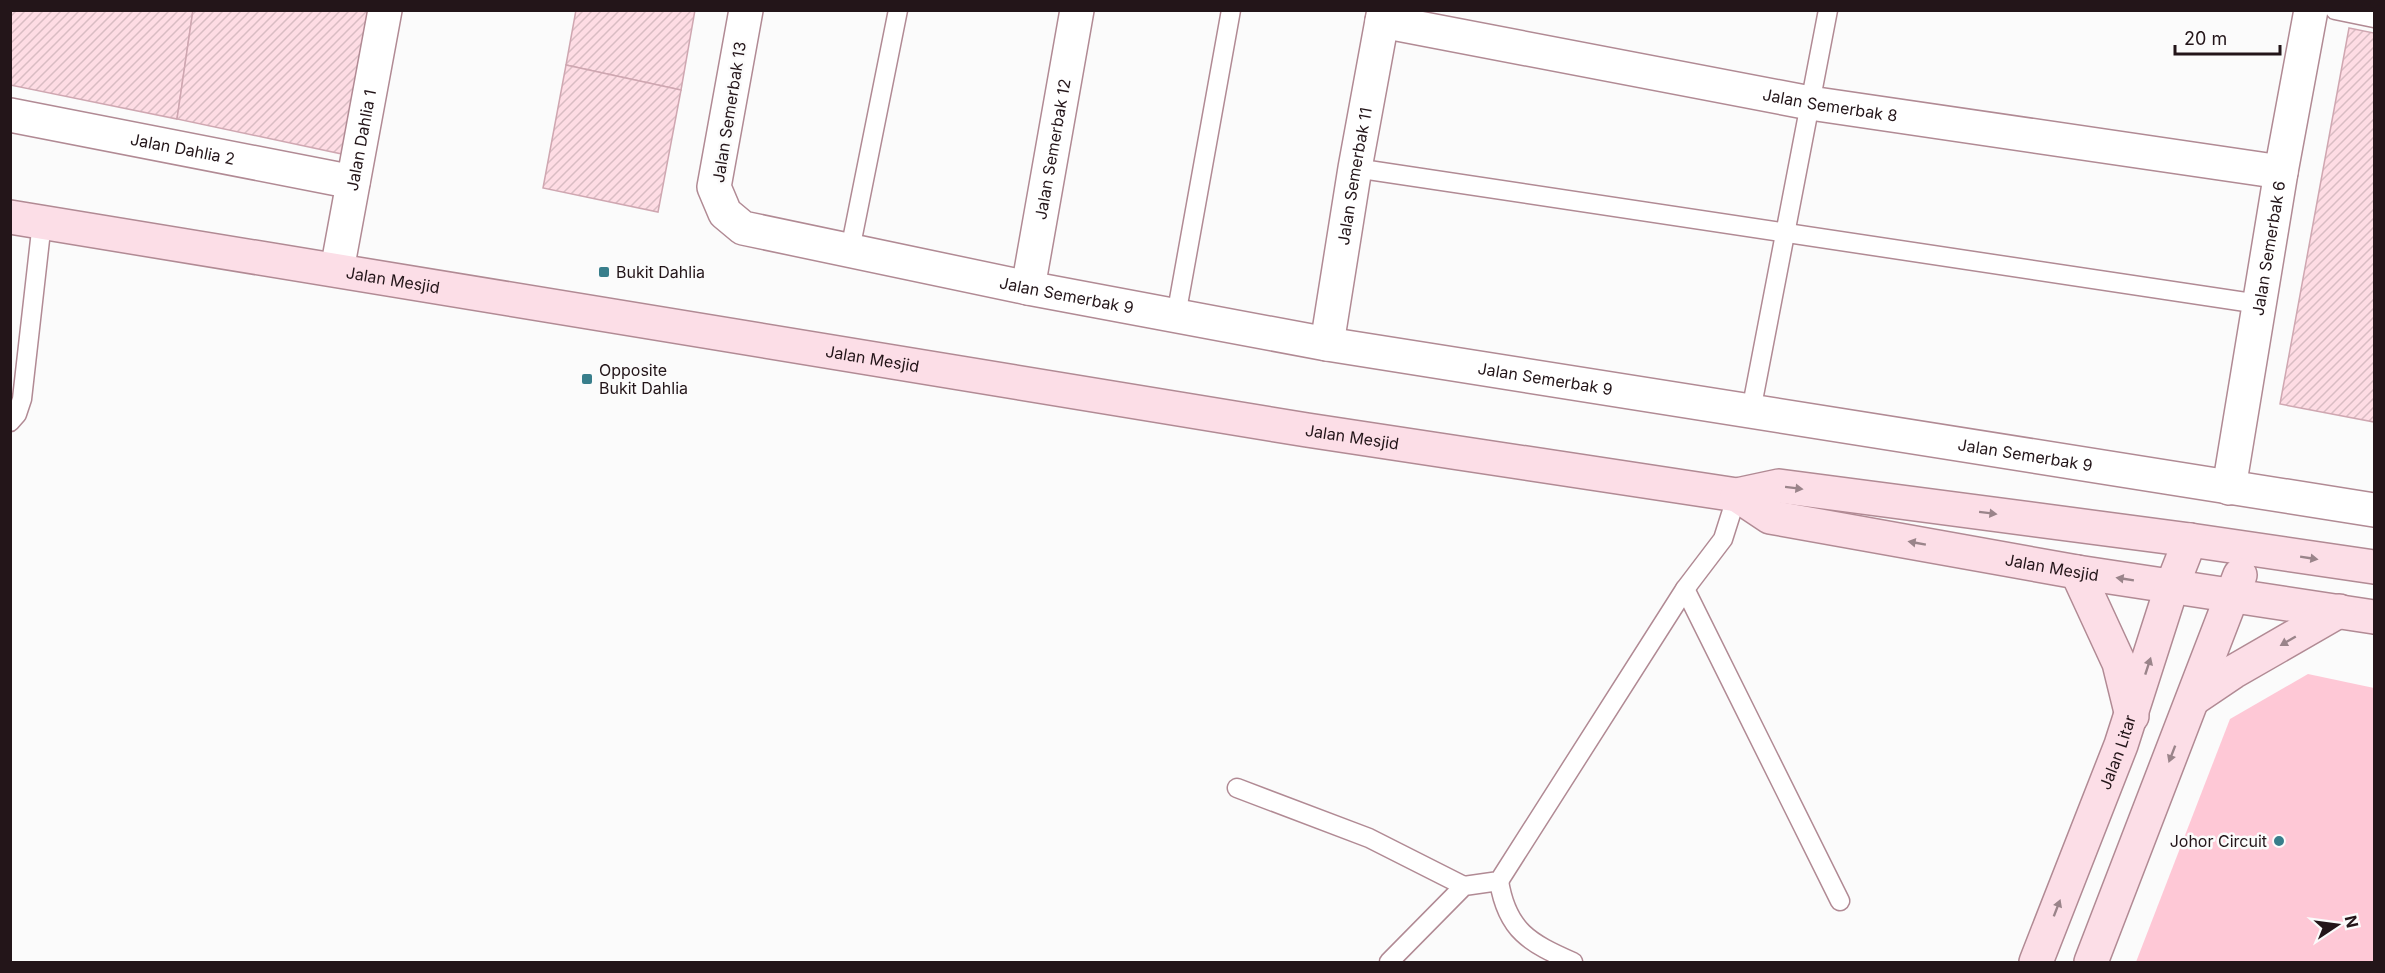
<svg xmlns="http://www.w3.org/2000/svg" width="2385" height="973" font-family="Inter,sans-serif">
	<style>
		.pitch { fill: #fec8d6 }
		.building { fill: url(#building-hatch); stroke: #cfa7b1; stroke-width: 1.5 }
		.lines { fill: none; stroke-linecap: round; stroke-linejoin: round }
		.lane-casing { stroke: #b18a94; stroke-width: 21 }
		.street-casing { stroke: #b18a94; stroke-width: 36 }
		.secondary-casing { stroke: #b18a94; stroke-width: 36 }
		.lane { stroke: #fff; stroke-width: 18 }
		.street { stroke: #fff; stroke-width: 33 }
		.secondary { stroke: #fcdee7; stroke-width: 33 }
		.oneway { fill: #9a848a }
		.poi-dot { fill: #387e8b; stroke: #fbfbfb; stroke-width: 2 }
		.labels { text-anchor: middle; stroke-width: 5; stroke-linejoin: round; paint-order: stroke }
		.street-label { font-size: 16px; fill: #231519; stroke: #fbfbfb }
		.poi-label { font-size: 16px; fill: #231519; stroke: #fbfbfb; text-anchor: start }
	</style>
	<defs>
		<pattern id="building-hatch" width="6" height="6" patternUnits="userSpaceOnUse" patternTransform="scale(1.5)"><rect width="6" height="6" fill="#fedce4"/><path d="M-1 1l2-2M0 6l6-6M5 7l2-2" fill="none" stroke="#d9bcc3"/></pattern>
	</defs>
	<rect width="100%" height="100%" fill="#fbfbfb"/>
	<path class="pitch" d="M2308,674l66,14v274h-238l94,-243z"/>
	<g class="building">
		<path d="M10,10h183l-16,109 -167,-34z"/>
		<path d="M193,10h185l-22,147 -179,-38z"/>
		<path d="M576,10h119l-14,80 -115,-25z"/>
		<path d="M2349,28l25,5v389l-94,-18z"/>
		<path d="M566,65l115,25 -23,122 -115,-24z"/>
	</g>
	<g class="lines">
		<defs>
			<g id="lane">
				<path d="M2335,10l39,8"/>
				<path d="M1355,168l904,136"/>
				<path d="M850,250l48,-240"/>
				<path d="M1176,316l55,-306"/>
				<path d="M1751,411l77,-401"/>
				<path d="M10,422l7,-8 5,-15 20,-177"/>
				<path d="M1685,589l155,312"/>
				<path d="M1237,788l132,50 95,48"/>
				<path d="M1499,881c8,50 31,62 74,81"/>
				<path d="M1389,962l75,-76 35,-5 186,-292 38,-50 14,-44"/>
			</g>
			<g id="street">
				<path id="s1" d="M746,10l-32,177 11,26 18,15 285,60 299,56 1047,166"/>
				<path id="s2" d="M1382,21l428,82 471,69"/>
				<path id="s3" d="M10,115l343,67"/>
				<path id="s4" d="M337,270l48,-260"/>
				<path id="s5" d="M1028,288l49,-278"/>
				<path id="s6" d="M1327,344l28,-176 29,-158"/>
				<path id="s7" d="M2229,488l52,-316 30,-162"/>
			</g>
			<g id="secondary">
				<path id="s8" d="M10,217l1297,213 430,65 42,-9 411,54 184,27"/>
				<path id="s9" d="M1737,495l33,22 307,55 297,45"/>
				<path d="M2077,572l42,91 13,53"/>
				<path d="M2193,699l40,-27 106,-61"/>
				<path id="s10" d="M2036,962l85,-217 51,-159 18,-46"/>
				<path d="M2091,962l149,-387"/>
			</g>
		</defs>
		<use href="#lane" class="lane-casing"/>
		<use href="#street" class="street-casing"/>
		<use href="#secondary" class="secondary-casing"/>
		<use href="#lane" class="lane"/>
		<use href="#street" class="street"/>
		<use href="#secondary" class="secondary"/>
	</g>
	<defs><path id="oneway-solid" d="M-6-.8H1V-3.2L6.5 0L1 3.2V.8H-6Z" transform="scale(1.5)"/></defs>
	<g class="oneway">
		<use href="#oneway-solid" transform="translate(1794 488) rotate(7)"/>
		<use href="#oneway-solid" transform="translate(1988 513) rotate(7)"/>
		<use href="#oneway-solid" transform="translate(1917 543) rotate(-170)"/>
		<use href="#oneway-solid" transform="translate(2309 558) rotate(9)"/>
		<use href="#oneway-solid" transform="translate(2125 579) rotate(-171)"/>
		<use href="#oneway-solid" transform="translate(2288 641) rotate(150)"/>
		<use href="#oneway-solid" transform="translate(2148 666) rotate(-72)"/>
		<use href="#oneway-solid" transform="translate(2172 754) rotate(111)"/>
		<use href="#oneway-solid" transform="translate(2057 908) rotate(-69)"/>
	</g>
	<g class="poi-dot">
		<rect x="598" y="266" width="12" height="12" rx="3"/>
		<rect x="581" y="373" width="12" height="12" rx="3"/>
		<circle cx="2279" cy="841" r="6"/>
	</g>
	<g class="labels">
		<g class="street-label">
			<text dy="6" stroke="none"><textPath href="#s2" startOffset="456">Jalan Semerbak 8</textPath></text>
			<text transform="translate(729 112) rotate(-81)" y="6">Jalan Semerbak 13</text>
			<text dy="6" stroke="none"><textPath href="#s4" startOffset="132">Jalan Dahlia 1</textPath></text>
			<text dy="6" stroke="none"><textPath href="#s3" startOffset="176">Jalan Dahlia 2</textPath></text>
			<text dy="6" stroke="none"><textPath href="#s5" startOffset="141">Jalan Semerbak 12</textPath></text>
			<text dy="6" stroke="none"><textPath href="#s6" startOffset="170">Jalan Semerbak 11</textPath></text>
			<text dy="6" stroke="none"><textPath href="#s7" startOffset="243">Jalan Semerbak 6</textPath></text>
			<text dy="6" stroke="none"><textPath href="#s8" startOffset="388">Jalan Mesjid</textPath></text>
			<text dy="6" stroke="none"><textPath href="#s1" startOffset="562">Jalan Semerbak 9</textPath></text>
			<text dy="6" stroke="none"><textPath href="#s8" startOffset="874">Jalan Mesjid</textPath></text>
			<text dy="6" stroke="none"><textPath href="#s1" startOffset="1048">Jalan Semerbak 9</textPath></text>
			<text dy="6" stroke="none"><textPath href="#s8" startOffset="1360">Jalan Mesjid</textPath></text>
			<text dy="6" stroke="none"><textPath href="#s1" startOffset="1534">Jalan Semerbak 9</textPath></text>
			<text dy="6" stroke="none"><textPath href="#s9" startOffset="326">Jalan Mesjid</textPath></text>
			<text dy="6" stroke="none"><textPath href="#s10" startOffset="225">Jalan Litar</textPath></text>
		</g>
		<g class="poi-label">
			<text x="616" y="278">Bukit Dahlia</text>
			<text x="599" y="376">Opposite<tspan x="599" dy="18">Bukit Dahlia</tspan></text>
			<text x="2267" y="847" text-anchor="end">Johor Circuit</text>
		</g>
	</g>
	<rect width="2385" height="973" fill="none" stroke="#231519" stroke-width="24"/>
	<g transform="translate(2337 925) rotate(77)" stroke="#fbfbfb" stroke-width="4.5" paint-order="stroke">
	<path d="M0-4.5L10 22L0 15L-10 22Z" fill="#231519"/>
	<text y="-9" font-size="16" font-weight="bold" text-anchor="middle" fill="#231519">N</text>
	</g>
	<path d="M2175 45v9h105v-9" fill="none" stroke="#231519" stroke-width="3"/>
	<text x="2184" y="45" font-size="18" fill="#231519" stroke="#fbfbfb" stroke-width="4.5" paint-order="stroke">20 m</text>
</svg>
